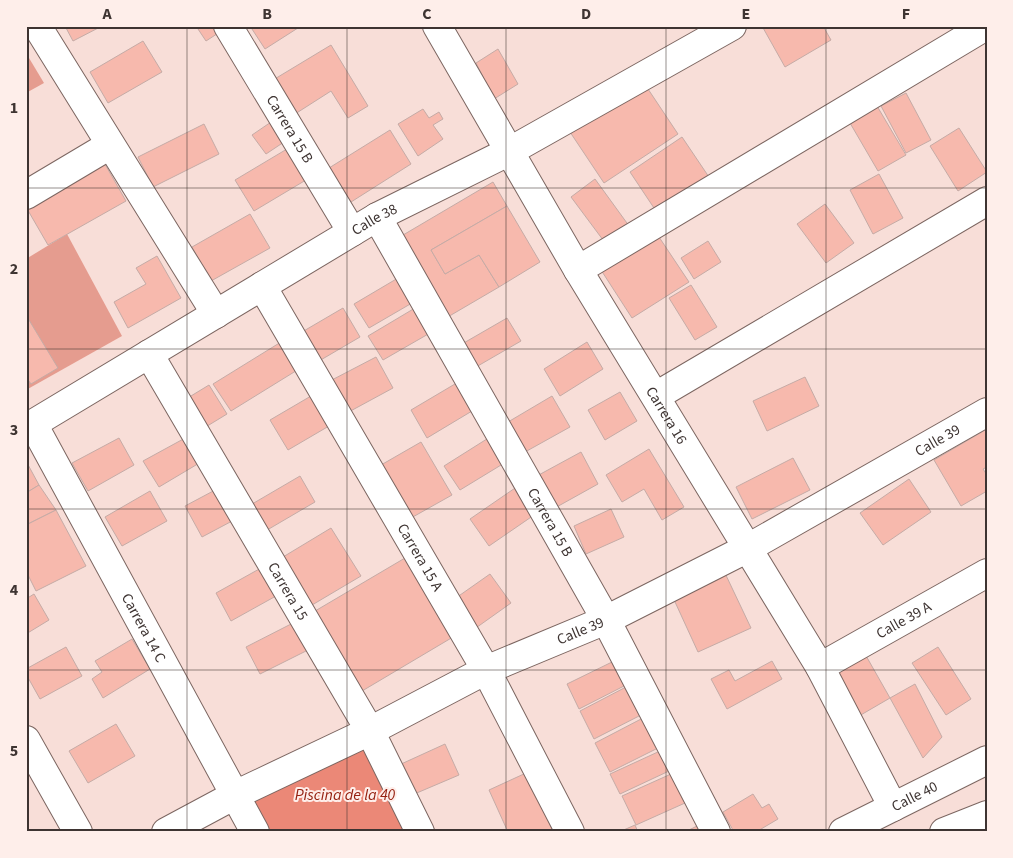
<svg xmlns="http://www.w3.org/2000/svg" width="1013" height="858" font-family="'Source Sans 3',sans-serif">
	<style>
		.green { fill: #e59c8f }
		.water { fill: #eb8877; stroke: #b76f62 }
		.building { fill: #f7b9ad; stroke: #c5aba6 }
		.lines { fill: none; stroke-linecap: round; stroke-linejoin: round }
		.minor-casing { stroke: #7c6661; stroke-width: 30 }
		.major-casing { stroke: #7c6661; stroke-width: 30 }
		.minor { stroke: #fff; stroke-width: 28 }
		.major { stroke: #fff; stroke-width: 28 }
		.grid { fill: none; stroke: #3e3432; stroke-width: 1; stroke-opacity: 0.55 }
		.labels { text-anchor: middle; stroke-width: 4; stroke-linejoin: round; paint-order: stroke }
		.street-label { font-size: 15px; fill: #3e3432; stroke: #feeeea }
		.water-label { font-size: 16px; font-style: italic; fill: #962313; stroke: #feeeea }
		.neatline { fill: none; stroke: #3e3432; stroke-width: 2 }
		.grid-label { font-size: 16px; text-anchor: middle; font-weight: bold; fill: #3e3432 }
	</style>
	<rect width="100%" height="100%" fill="#f8ded8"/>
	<g class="green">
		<path d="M26,53l18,30 -18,10z"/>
		<path d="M67,234l55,102 -96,54v-131z"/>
	</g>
	<path class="water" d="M362,744l44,88h-139l-19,-35z"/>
	<g class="building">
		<path d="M65,26h37l-29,15z"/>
		<path d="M196,26h25l2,4 -17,11z"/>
		<path d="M250,26h51l-36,23z"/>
		<path d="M762,26h61l8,14 -46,27z"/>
		<path d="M143,41l19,31 -54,31 -18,-31z"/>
		<path d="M331,45l37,61 -20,12 -17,-27 -36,23 -22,-34z"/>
		<path d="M498,49l20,35 -24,15 -18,-36z"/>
		<path d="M644,83l34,51 -74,49 -34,-51z"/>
		<path d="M906,93l25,47 -25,13 -25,-47z"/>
		<path d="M877,106l29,49 -28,16 -28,-48z"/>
		<path d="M423,109l6,9 10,-6 4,7 -10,6 10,14 -25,17 -20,-32z"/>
		<path d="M274,120l13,20 -21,14 -14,-19z"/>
		<path d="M204,124l15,30 -66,33 -15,-30z"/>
		<path d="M959,128l28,44 -29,19 -28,-45z"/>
		<path d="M390,130l21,34 -60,38 -22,-34z"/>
		<path d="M682,137l31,46 -53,34 -30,-45z"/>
		<path d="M292,146l19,31 -57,34 -19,-31z"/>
		<path d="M102,159l24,42 -78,44 -22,-38z"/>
		<path d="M879,174l24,44 -30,16 -23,-44z"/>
		<path d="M595,179l37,51 -23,18 -38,-51z"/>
		<path d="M493,182l14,24 -76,44 14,24 34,-19 20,32 -53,31 -48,-80z"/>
		<path d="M825,204l29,39 -28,20 -29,-39z"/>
		<path d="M507,206l33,56 -41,25 -20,-32 -34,19 -14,-24z"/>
		<path d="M250,214l20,34 -59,33 -19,-34z"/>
		<path d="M657,234l32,48 -57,36 -31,-48z"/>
		<path d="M708,241l13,21 -27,17 -13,-21z"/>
		<path d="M157,256l24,42 -53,30 -14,-26 32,-18 -10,-16z"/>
		<path d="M398,278l14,25 -43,25 -15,-24z"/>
		<path d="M691,285l26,42 -22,13 -26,-42z"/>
		<path d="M343,308l17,29 -41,24 -17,-29z"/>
		<path d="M415,308l15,25 -47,27 -15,-24z"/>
		<path d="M26,315l32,53 -27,16 -5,-7z"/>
		<path d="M507,318l14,23 -45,26 -14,-23z"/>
		<path d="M281,342l18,27 -68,42 -18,-27z"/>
		<path d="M587,342l16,27 -43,27 -16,-27z"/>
		<path d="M376,357l17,31 -48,26 -17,-32z"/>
		<path d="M805,377l14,29 -52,25 -14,-30z"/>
		<path d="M460,381l17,27 -50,30 -16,-28z"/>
		<path d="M209,385l18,29 -23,14 -18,-29z"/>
		<path d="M620,392l17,29 -32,19 -17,-30z"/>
		<path d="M311,396l18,30 -41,24 -18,-30z"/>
		<path d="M552,396l18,31 -45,25 -17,-30z"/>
		<path d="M987,429v38l-4,2 4,6v16l-26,15 -27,-46z"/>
		<path d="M187,437l14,25 -42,25 -16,-26z"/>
		<path d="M490,437l16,25 -46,28 -16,-24z"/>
		<path d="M119,438l15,27 -46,26 -16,-28z"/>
		<path d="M421,442l31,53 -41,23 -30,-53z"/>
		<path d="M649,449l35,58 -22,13 -18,-31 -22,13 -16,-27z"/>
		<path d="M581,452l17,32 -45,25 -18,-32z"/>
		<path d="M793,458l17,32 -58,29 -16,-32z"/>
		<path d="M26,461l13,24 -13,8z"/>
		<path d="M300,476l15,26 -53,31 -15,-26z"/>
		<path d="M909,479l22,33 -48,33 -23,-32z"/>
		<path d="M39,485l17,25 -30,15v-32z"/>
		<path d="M518,486l19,27 -48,33 -19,-27z"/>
		<path d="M217,489l17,31 -32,17 -17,-31z"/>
		<path d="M150,491l17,30 -45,25 -17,-29z"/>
		<path d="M611,509l13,28 -38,17 -12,-28z"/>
		<path d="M56,510l30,56 -50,25 -10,-20v-46z"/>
		<path d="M331,528l30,48 -54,32 -29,-48z"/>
		<path d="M405,558l48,79 -96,57 -47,-80z"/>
		<path d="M261,568l15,28 -45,25 -15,-28z"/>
		<path d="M723,569l28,59 -53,24 -28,-61z"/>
		<path d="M490,574l21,29 -38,27 -20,-30z"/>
		<path d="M34,594l15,26 -23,14v-35z"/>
		<path d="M293,623l15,27 -48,24 -14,-27z"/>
		<path d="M132,639l18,30 -47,29 -11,-19 10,-7 -7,-11z"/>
		<path d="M66,647l16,29 -42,23 -14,-25v-5z"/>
		<path d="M938,647l33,52 -25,16 -34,-52z"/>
		<path d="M865,654l25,44 -31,18 -25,-44z"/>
		<path d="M772,661l10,18 -55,30 -16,-30 18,-9 6,11z"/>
		<path d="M612,662l12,24 -45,23 -12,-25z"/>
		<path d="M915,684l27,53 -19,21 -33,-60z"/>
		<path d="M626,687l15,28 -47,24 -14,-28z"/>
		<path d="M643,718l15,30 -48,24 -15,-29z"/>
		<path d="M116,724l19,32 -47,27 -19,-32z"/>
		<path d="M445,744l14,31 -47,20 -13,-30z"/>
		<path d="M660,751l9,20 -49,23 -10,-20z"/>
		<path d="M526,773l26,56 -5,3h-39l-19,-42z"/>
		<path d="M671,774l14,29 -49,22 -14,-29z"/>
		<path d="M753,794l9,14 7,-4 9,15 -22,13h-22l-11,-20z"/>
		<path d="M635,825l3,7h-19z"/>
		<path d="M699,825l4,7h-18z"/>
	</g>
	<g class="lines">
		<defs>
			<g id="minor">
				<path d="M37,26l179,288"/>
				<path id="s1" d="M228,26l124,206"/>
				<path id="s2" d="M437,26l141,244 242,397 73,140"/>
				<path d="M26,195l84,-50"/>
				<path id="s3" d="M377,217l229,403 110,212"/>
				<path d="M578,270l408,-244"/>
				<path id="s4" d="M262,286l224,384 84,162"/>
				<path id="s5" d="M149,354l221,377 50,101"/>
				<path d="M656,396l331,-195"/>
				<path id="s6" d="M33,424l222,408"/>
				<path id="s7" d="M26,428l351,-211 133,-66 222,-125"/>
				<path id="s8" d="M820,667l167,-94"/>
				<path d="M26,740l52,92"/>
				<path id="s9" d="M166,832l69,-37 135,-64 116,-61 120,-50 142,-72 239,-136"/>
			</g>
			<g id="major">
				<path id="s10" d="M843,832l144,-72"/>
				<path d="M944,832l43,-17"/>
			</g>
		</defs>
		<use href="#minor" class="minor-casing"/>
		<use href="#major" class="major-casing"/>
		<use href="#minor" class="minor"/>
		<use href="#major" class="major"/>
	</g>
	<path class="grid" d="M187,26v806M347,26v806M506,26v806M666,26v806M826,26v806M26,188h961M26,349h961M26,509h961M26,670h961"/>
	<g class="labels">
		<g class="street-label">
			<text dy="5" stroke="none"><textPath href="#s1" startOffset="120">Carrera 15 B</textPath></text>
			<text dy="5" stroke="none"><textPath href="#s7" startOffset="406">Calle 38</textPath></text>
			<text dy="5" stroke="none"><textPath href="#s2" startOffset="452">Carrera 16</textPath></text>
			<text dy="5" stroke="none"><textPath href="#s9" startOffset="866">Calle 39</textPath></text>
			<text dy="5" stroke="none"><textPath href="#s3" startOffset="351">Carrera 15 B</textPath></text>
			<text dy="5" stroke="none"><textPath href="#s4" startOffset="314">Carrera 15 A</textPath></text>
			<text dy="5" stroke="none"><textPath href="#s5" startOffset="275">Carrera 15</textPath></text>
			<text dy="5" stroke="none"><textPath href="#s8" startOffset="96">Calle 39 A</textPath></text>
			<text dy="5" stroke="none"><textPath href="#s6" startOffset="232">Carrera 14 C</textPath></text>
			<text dy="5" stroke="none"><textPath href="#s9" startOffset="461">Calle 39</textPath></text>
			<text dy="5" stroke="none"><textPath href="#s10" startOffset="80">Calle 40</textPath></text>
		</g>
		<g class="water-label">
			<text x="345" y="800">Piscina de la 40</text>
		</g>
	</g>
	<rect width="1013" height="858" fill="none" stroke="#feeeea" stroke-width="55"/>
	<rect x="28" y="28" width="958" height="802" class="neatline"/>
	<g class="grid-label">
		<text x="107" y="19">A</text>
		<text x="267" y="19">B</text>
		<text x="427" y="19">C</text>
		<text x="586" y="19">D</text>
		<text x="746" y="19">E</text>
		<text x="906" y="19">F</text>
		<text x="14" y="113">1</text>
		<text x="14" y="274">2</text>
		<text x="14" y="435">3</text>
		<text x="14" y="595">4</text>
		<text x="14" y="756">5</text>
	</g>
</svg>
